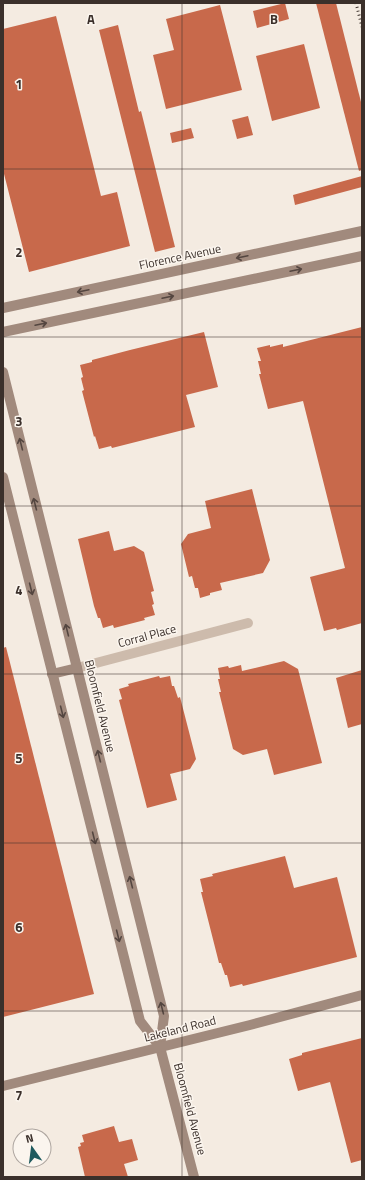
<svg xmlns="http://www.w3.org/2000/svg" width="365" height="1180" font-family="'Titillium Web',sans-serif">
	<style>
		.building { fill: #c8694b }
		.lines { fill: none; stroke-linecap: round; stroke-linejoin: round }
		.street { stroke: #cdbbac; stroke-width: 10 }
		.secondary { stroke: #a18a7d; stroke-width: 10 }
		.rail { stroke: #3b302b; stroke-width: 3; stroke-dasharray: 1 3; stroke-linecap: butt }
		.oneway { stroke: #544640 }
		.grid { fill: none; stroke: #3b302b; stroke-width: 1; stroke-opacity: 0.55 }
		.labels { text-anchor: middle; stroke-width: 3; stroke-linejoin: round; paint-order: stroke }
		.street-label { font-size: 12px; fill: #3b302b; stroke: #fbf5ee }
		.grid-label { font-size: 13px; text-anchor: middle; font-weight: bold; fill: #3b302b; stroke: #fbf5ee; stroke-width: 3; stroke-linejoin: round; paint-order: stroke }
	</style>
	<rect width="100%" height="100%" fill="#f4ebe1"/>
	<g class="building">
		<path d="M285,3l4,16 -32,9 -4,-17z"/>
		<path d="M316,3h20l26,103v64l-3,1z"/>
		<path d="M220,5l22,85 -76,19 -13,-54 21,-5 -8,-31z"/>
		<path d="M56,16l45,180 16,-4 13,54 -101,26 -26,-102v-141z"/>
		<path d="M118,25l21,87 2,-1 34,136 -20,5 -56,-222z"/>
		<path d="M304,44l16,64 -48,13 -16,-65z"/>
		<path d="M248,116l5,19 -16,4 -5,-19z"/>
		<path d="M191,128l3,10 -22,5 -2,-10z"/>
		<path d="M362,176v11l-67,18 -2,-10z"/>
		<path d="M362,327v296l-25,7 -1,-2 -12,3 -14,-54 35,-9 -42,-167 -35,8 -9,-35h2l-3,-13h3l-4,-13 13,-3v2l13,-3v3z"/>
		<path d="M204,332l14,55 -32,8 9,32 -83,21 -1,-2 -12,3 -4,-13 -1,1 -12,-46 2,-1 -3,-12 2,-1 -3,-12 12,-3v-2l38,-10z"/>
		<path d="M252,489l18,71 -7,13 -43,10 2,7 -12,3v2l-10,3 -2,-10h-3l-3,-12 -3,1 -8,-33 7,-10 23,-6 -6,-27z"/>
		<path d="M109,531l5,20 20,-5 10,6 10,39 -3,1 3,12 -2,1 3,10 -11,3 1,2 -31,8 -1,-3 -10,3 -3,-10h-2l-4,-12 -16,-67z"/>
		<path d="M6,647l88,347 -91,23v-369z"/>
		<path d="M284,661l14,8 24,94 -48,12 -7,-26 -24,6 -10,-6 -14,-57h2l-3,-13h2l-2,-11 10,-2 1,2 12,-3 1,6z"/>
		<path d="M362,670v54l-14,4 -12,-50z"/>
		<path d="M159,676l1,2 10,-2 2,10h2l4,12 2,-1 16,62 -6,10 -20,5 7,26 -30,8 -28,-108 3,-1 -3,-10 10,-3 -1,-2z"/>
		<path d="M285,856l9,32 43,-11 20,80 -114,29 -1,-2 -12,3 -3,-12h-2l-4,-12h-2l-18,-71h2l-3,-13 13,-3 -1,-2z"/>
		<path d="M362,1038v122l-11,3 -21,-81 -32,9 -9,-32 13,-4v-2z"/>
		<path d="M114,1126l5,16 13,-3 6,21 -14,4 4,13h-43l-7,-30 3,-1 -1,-3 4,-1 -2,-7z"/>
	</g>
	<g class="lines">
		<path class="street" d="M77,668l171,-45"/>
		<g class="secondary">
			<path d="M3,308l359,-77"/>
			<path d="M3,332l359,-76"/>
			<path d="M3,372l161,644 -4,31 34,130"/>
			<path d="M3,477l137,544 20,26"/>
			<path d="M52,674l25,-6"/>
			<path d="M3,1086l247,-61 112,-30"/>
		</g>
		<path class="rail" d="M356,3l6,24"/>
	</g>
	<defs><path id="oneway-shaft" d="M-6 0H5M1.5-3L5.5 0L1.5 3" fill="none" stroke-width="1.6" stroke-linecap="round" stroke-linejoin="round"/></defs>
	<g class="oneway">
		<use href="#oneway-shaft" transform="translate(242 257) rotate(168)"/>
		<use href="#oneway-shaft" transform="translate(296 270) rotate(-12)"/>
		<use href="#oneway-shaft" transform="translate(83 291) rotate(168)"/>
		<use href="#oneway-shaft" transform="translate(168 297) rotate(-12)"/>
		<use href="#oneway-shaft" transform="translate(41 324) rotate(-12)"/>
		<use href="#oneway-shaft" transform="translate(21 444) rotate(-104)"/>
		<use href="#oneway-shaft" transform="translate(35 504) rotate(-104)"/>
		<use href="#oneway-shaft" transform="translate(31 589) rotate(76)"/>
		<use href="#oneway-shaft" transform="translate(67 630) rotate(-104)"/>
		<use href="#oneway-shaft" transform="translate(62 712) rotate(76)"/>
		<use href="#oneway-shaft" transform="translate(99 756) rotate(-104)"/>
		<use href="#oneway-shaft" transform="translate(94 838) rotate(76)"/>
		<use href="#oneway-shaft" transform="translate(131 882) rotate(-104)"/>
		<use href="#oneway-shaft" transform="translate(118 936) rotate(76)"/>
		<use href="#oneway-shaft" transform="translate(162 1008) rotate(-104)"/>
	</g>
	<path class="grid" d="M182,3v1174M3,169h359M3,337h359M3,506h359M3,674h359M3,843h359M3,1011h359"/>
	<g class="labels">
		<g class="street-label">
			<text transform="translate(180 257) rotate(-12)" y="4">Florence Avenue</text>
			<text transform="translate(147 636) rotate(-15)" y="4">Corral Place</text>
			<text transform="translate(100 706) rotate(76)" y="4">Bloomfield Avenue</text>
			<text transform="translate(180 1029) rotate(-14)" y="4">Lakeland Road</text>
			<text transform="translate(190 1109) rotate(75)" y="4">Bloomfield Avenue</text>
		</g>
	</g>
	<g class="grid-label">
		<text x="91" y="24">A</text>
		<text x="274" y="24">B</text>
		<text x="19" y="89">1</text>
		<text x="19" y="257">2</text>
		<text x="19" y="426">3</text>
		<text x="19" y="595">4</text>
		<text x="19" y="763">5</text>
		<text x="19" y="932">6</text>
		<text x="19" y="1100">7</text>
	</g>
	<rect width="365" height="1180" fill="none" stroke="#3b302b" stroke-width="8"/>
	<g transform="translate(32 1148) rotate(346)"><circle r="19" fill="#fbf5ee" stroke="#aea6a0"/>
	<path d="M0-3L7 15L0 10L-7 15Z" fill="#1f5a5e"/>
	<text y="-6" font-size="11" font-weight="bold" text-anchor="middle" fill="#3b302b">N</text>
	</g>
</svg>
